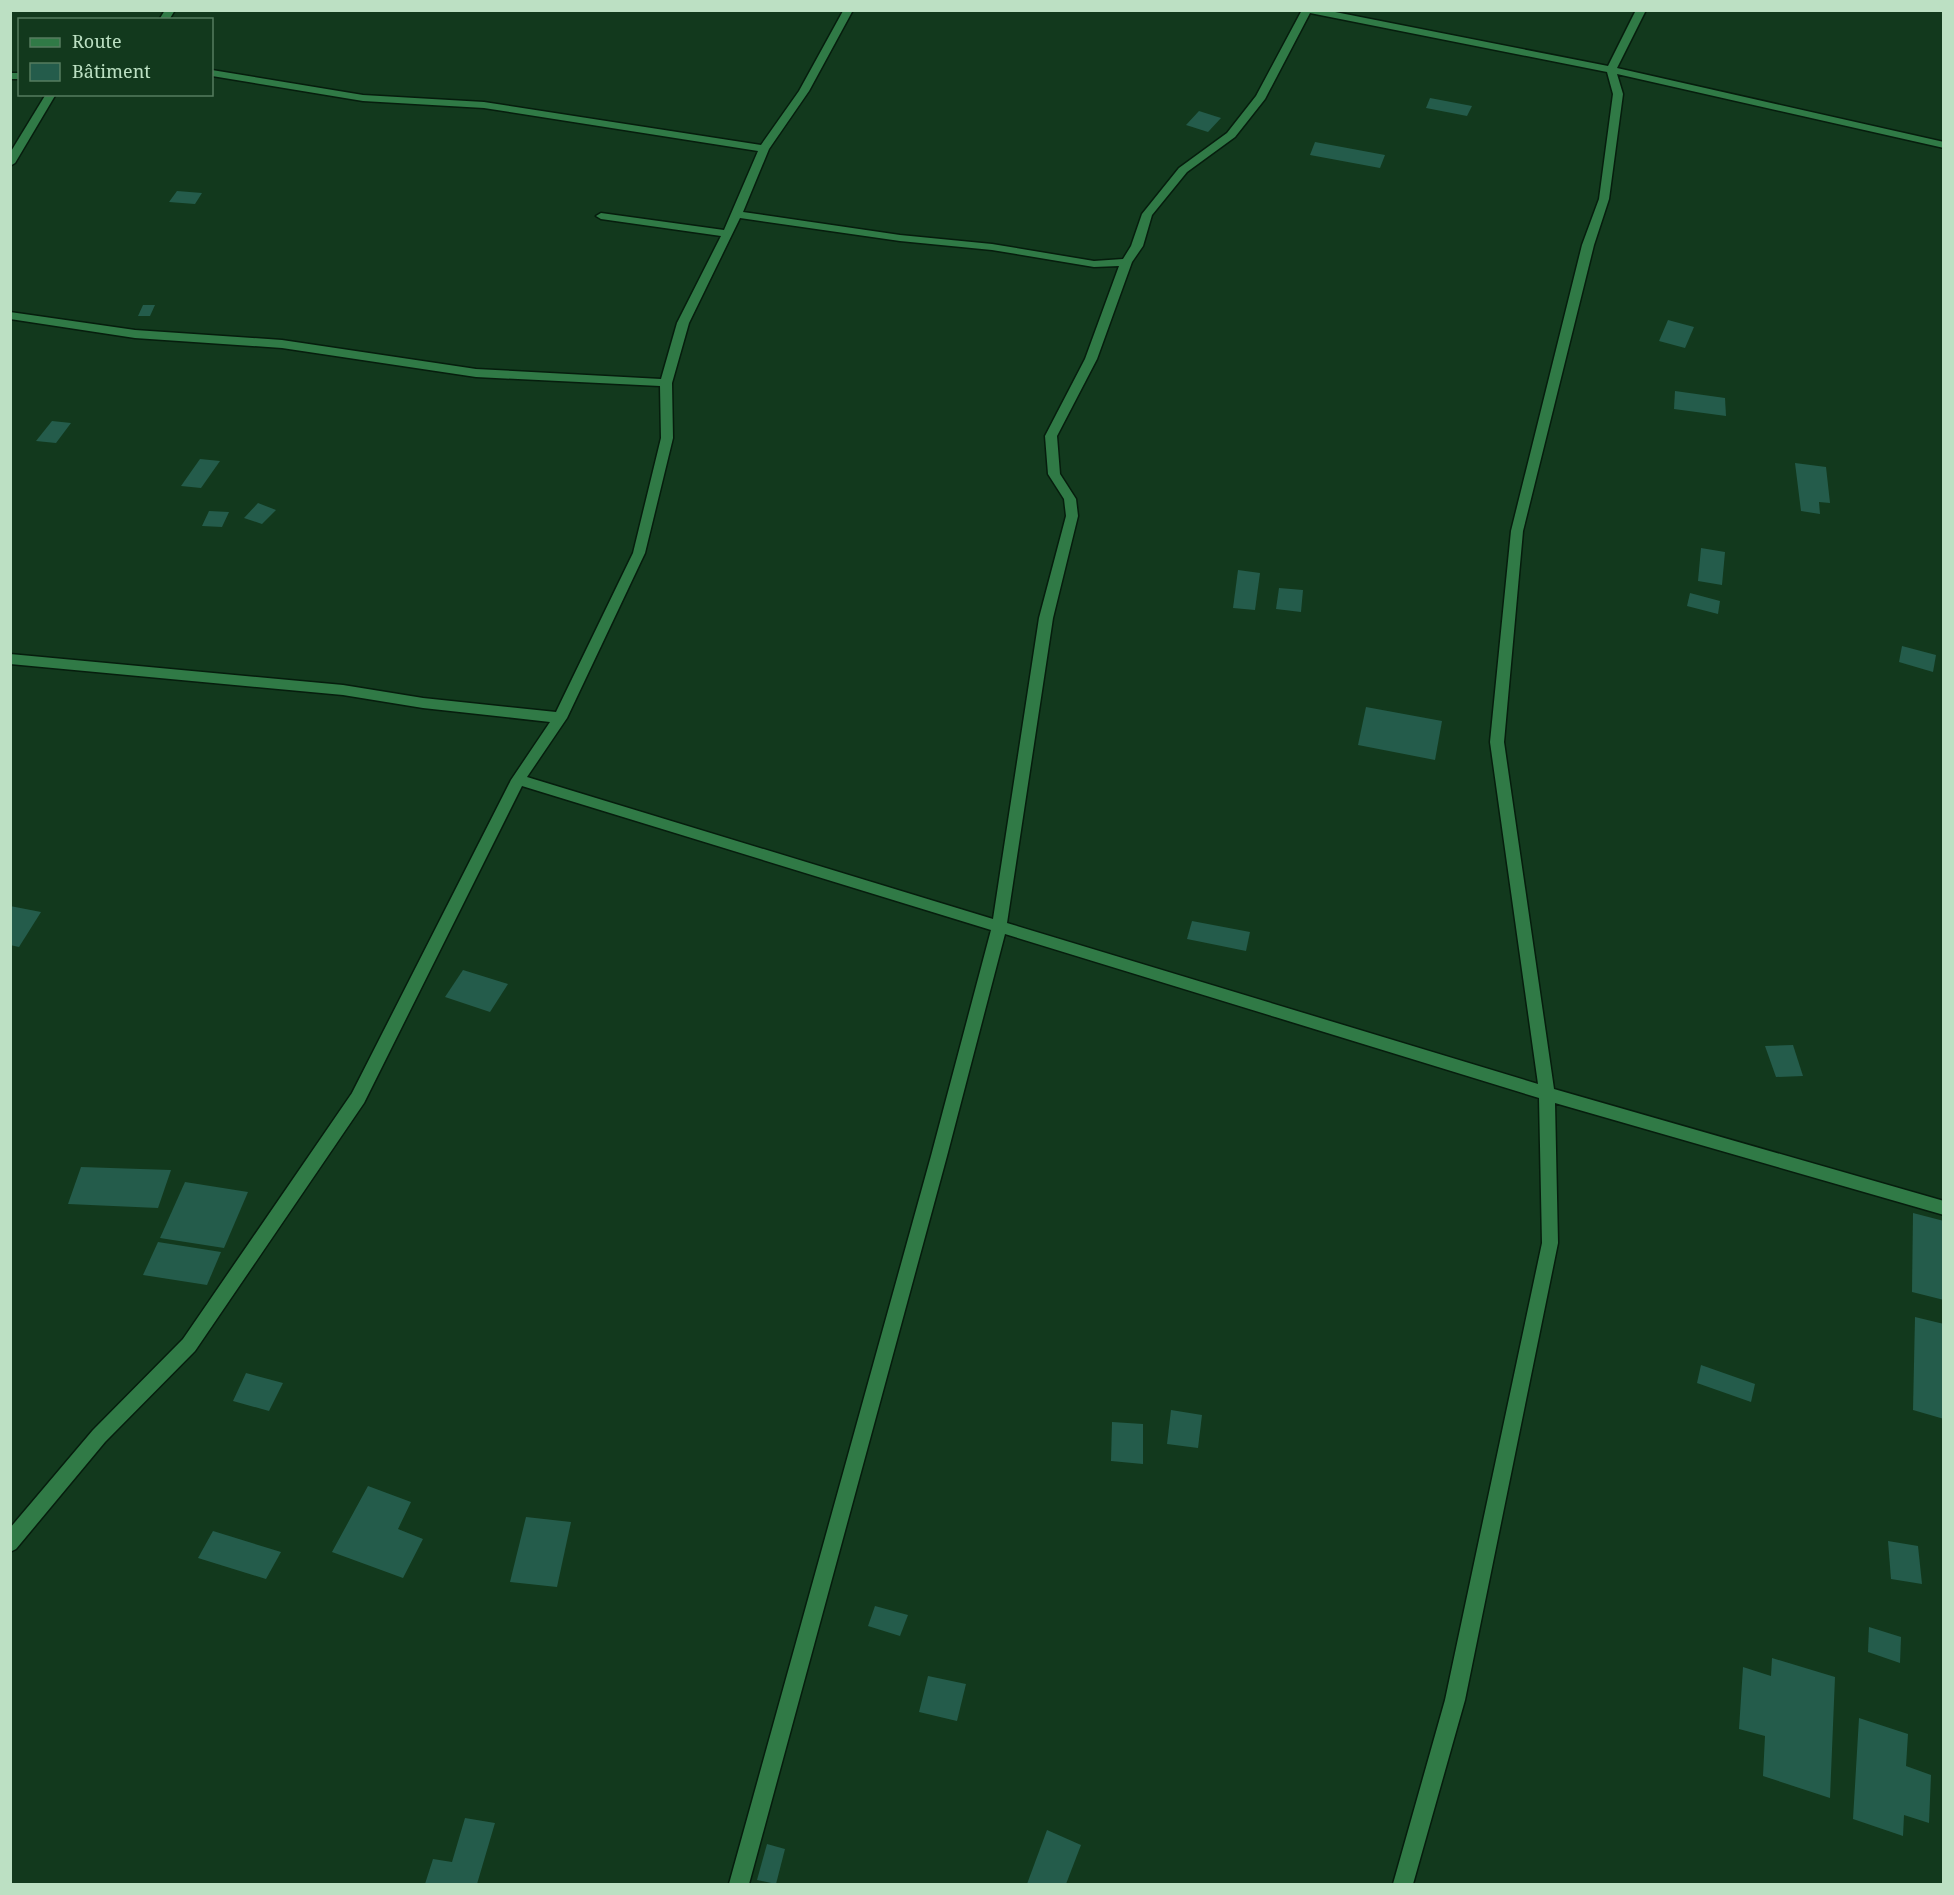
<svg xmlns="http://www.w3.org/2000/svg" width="1954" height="1895" font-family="'Noto Serif',serif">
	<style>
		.building { fill: #245c4b }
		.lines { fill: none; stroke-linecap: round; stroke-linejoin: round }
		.minor-casing { stroke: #061d0d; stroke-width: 3 }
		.minor { fill: #307a46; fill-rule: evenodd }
	</style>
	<rect width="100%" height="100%" fill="#12391d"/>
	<g class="building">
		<path d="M1430,98l42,8 -5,10 -41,-8z"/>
		<path d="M1199,111l22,7 -13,14 -22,-7z"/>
		<path d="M1315,142l70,13 -5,13 -70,-13z"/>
		<path d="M177,191l25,2 -7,11 -26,-2z"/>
		<path d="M143,305h12l-5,11h-12z"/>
		<path d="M1668,320l26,7 -9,21 -26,-7z"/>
		<path d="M1675,391l50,7 1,18 -52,-7z"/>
		<path d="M52,421l19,2 -15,20 -20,-2z"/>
		<path d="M200,459l20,2 -19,27 -20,-2z"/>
		<path d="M1795,463l31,4 4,36 -11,-1 1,12 -19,-3z"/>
		<path d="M258,503l18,7 -14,14 -18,-6z"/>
		<path d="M209,511l20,1 -7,15 -20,-1z"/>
		<path d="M1701,548l24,4 -3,33 -24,-4z"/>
		<path d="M1238,570l22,3 -5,37 -22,-2z"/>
		<path d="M1279,588l24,2 -2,22 -25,-3z"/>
		<path d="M1690,593l30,8 -2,13 -31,-8z"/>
		<path d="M1902,646l34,9 -3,17 -34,-10z"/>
		<path d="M1366,707l76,14 -7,39 -77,-15z"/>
		<path d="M10,906l31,6 -22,35 -9,-2z"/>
		<path d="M1192,921l58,11 -4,19 -59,-12z"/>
		<path d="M463,970l45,14 -18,28 -45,-15z"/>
		<path d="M1793,1045l10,31 -27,1 -11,-31z"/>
		<path d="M81,1167l90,3 -13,38 -90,-4z"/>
		<path d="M185,1182l63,10 -24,56 -64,-10z"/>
		<path d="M1913,1213l31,8v79l-32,-8z"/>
		<path d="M158,1242l63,10 -14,33 -64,-10z"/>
		<path d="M1915,1317l29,7v95l-31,-9z"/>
		<path d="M1701,1365l54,19 -4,18 -54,-19z"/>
		<path d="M246,1373l37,10 -14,28 -36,-10z"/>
		<path d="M1171,1410l31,5 -4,33 -31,-4z"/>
		<path d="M1112,1422l31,2v40l-32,-3z"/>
		<path d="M368,1486l43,16 -13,27 25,10 -20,39 -71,-26z"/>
		<path d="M526,1517l45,5 -14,65 -47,-5z"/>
		<path d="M213,1531l68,21 -15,27 -68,-21z"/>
		<path d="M1888,1541l30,5 4,38 -31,-5z"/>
		<path d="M875,1606l33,9 -8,21 -32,-10z"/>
		<path d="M1869,1627l32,10 -1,26 -32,-11z"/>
		<path d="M1772,1658l63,19 -5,121 -67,-22 2,-40 -26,-7 4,-62 28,9z"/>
		<path d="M928,1676l38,8 -9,37 -38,-9z"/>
		<path d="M1859,1718l49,16 -2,32 25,9 -2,48 -25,-8 -1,21 -50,-17z"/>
		<path d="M465,1818l30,5 -18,61h-52l8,-25 19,3z"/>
		<path d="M1047,1830l34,15 -15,39h-39z"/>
		<path d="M767,1844l18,5 -9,35 -19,-4z"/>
	</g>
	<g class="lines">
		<defs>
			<g id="minor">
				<path d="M165,10h10l-6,10h-10z"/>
				<path d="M853,10l-44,81 -40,58 -26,63 157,23 92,9 102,17 29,-2 8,-13 11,-32 37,-46 48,-35 29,-37 46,-86h23l283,56 28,-56h10l-29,58 327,74v6l-327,-74 6,20 -14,105 -15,46 -71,286 -19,211 50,347 390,112v14l-389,-112 3,140 -93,457 -52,184h-20l52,-184 97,-457 -3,-145 -534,-164 -58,222 -198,728h-20l202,-728 60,-226 -469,-144 -158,317 -169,248 -90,91 -89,107 -6,3v-24l83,-98 90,-91 169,-246 159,-313 39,-58 -127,-14 -80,-13 -333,-31v-10l333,31 80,13 133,14 77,-159 28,-115 -1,-52 -184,-9 -194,-29 -147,-10 -125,-19v-7l125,18 147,10 194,29 185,10 16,-56 44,-87 -120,-17 -5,-3 5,-3 123,17 34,-79 -274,-43 -121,-7 -151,-25v-6l151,25 121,7 277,43 38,-54 44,-80zM1310,13l297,59 6,22 -14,105 -17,46 -71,286 -21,211 48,342 -531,-161 46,-305 25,-102 -2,-17 -16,-25 -3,-38 40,-77 35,-97 11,-16 9,-31 35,-43 48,-35 30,-38zM740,218l160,23 92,9 102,17 25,-1 -34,93 -40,77 3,38 16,25 2,17 -27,102 -46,301 -466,-142 40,-59 78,-165 28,-115 -1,-55 17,-60z"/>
				<rect x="10" y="73" width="10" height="6"/>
				<path d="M46,94h10l-41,69 -5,3v-13z"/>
			</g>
		</defs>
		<use href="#minor" class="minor-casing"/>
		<use href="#minor" class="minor"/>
	</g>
	<rect width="1954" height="1895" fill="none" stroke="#bce0c3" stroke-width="24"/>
	<rect x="18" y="18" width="195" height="78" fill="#12391d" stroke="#567c5f" stroke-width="1.5"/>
	<rect x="30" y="38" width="30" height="9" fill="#307a46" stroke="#567c5f" stroke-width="1.5"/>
	<text x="72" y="48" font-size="18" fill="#bce0c3">Route</text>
	<rect x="30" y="63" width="30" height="18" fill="#245c4b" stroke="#567c5f" stroke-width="1.5"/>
	<text x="72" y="78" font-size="18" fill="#bce0c3">Bâtiment</text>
</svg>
